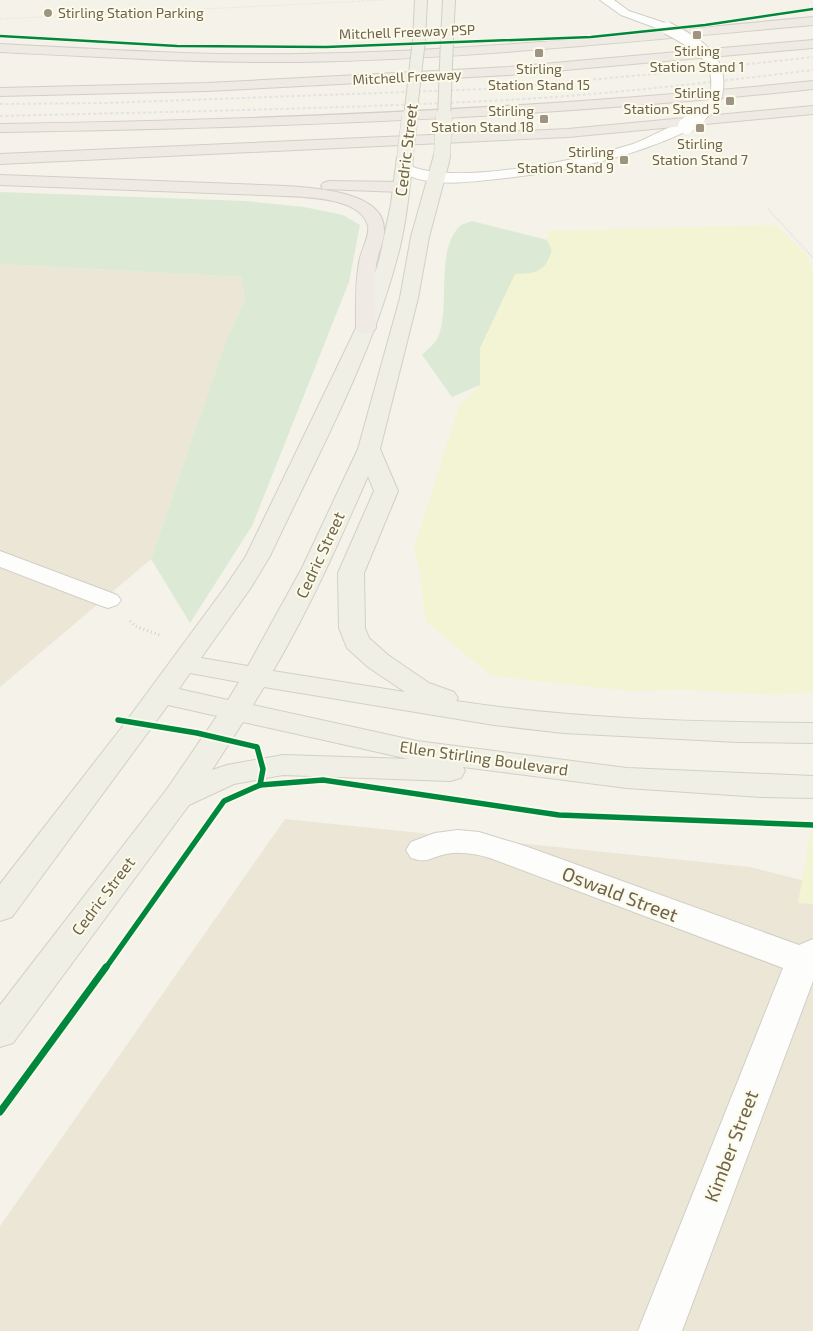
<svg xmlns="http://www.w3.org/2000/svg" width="813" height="1331" viewBox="0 0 813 1331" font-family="'Exo 2',sans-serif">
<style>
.residential{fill:#ebe6d6}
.green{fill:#dcead5}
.sand{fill:#f3f4d4}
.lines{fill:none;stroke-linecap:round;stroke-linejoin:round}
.minor-casing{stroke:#d2cec6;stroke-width:2}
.major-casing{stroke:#d3cfc6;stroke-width:2}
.highway-casing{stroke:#d3cfc6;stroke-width:2}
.path-far2{stroke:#d6d2ca;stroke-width:1;stroke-dasharray:0.5 2;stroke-linecap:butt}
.path-far1{stroke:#d6d2ca;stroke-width:2;stroke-dasharray:0.5 2;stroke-linecap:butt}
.path{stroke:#d6d2ca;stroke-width:3;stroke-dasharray:1 3;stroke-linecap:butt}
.minor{fill:#fdfdfc;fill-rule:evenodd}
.major{fill:#f0efe6;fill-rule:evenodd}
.highway{fill:#efeae4;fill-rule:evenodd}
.rail{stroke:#e5e2e3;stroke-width:2;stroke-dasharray:3 2.5;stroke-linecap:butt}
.minor-bridge-far1-casing{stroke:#d2cec6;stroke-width:14;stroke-linecap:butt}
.minor-bridge-casing{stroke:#d2cec6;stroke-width:17;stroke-linecap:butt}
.major-bridge-far1-casing{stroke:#d3cfc6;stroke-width:14;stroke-linecap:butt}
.major-bridge-casing{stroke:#d3cfc6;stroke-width:17;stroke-linecap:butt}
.minor-bridge-far1{stroke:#fdfdfc;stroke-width:12}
.minor-bridge{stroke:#fdfdfc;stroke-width:16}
.major-bridge-far1{stroke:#f0efe6;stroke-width:12}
.major-bridge{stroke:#f0efe6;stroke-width:16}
.cycleway-far2-casing{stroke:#fcfae9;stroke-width:4}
.cycleway-far1-casing{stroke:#fcfae9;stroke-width:9}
.cycleway-casing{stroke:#fcfae9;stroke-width:10}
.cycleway-far2{stroke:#00873e;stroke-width:2.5}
.cycleway-far1{stroke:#00873e;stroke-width:5.5}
.cycleway{stroke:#00873e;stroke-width:7}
.poi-dot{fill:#9d9484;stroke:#fcfae9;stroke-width:2}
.labels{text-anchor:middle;stroke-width:4;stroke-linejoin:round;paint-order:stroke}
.far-poi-label{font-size:14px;fill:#6e624d;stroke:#fcfae9}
.far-street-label{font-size:14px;fill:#6e624d;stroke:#fcfae9}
.street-label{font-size:16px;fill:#6e624d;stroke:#fcfae9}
.near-street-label{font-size:19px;fill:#6e624d;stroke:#fcfae9}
</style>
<rect width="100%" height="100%" fill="#f4f2e9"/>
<!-- residential -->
<g class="residential">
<polygon points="0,264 241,277 245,300 225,343 151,559 0,687"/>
<polygon points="285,819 750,867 813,883 813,1331 0,1331 0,1226"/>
</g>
<!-- green -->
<g class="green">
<polygon points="0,192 245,201 304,207 343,215 360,225 349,282 252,526 190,623 151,559 225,343 245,300 241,277 0,264"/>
<path d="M472 221 547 240 552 250 548 264 535 273 480 348V385L452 397 422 355C427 350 437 342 439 335 450 303 436 254 458 228 461 224 467 223 472 221Z"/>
</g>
<!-- sand -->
<g class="sand">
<path d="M776 225 807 255 813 271V692L776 695 688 690 631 691 492 676 426 622 419 568 414 548 459 406 480 385V348L515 274C537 273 545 273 552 250L547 240V231Z"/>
<polygon points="811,830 813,830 813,904 798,903"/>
</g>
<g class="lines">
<defs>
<g id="minor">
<polygon points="600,0 614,0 629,11 671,25 673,28 667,32 621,15"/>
<path d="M686 122 691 123 693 126 691 129C629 159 565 172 497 179 468 182 435 187 407 175 399 171 394 162 400 154H410L413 167C458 185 586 159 633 144 651 137 668 126 686 122Z"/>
<polygon points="0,551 117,595 121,600 117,605 108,608 99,605 0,567"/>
<path d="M458 830 479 832 525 846 799 945 813 939V981L682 1331H638L783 968 490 858C476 854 461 851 446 854 430 857 428 864 411 858L406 850 411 842 435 833Z"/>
</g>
<g id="major">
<polygon points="415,0 427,0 425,40 419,44 413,40"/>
<polygon points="443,0 455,0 453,39 447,43 441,39"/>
<path d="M442 150 447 152 450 155 449 162 429 237 418 298 380 449 398 491 364 573 365 628 369 638 388 655 429 683 454 692 458 698 456 701C574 719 694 722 813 723V743L738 742 563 733 494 725 264 687 253 705 417 741 627 768 813 776V798L761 797 627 788 463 767 465 771 461 778 450 781 283 775 234 784 189 805 13 1043 0 1047V1005L167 789 217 716 168 705 12 917 0 921V884L122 727 226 586 246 556 356 328 379 261 391 204 397 157 400 154H410L413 157C409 192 406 228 396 262 368 365 315 460 270 556L250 589 201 658 248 666 302 568 358 449 400 298 411 237 434 155 437 152ZM368 476 374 491 338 573 339 628 347 648 368 667 405 692 273 671C310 608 339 542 368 476ZM190 673 239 682 228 700 179 689ZM243 722 409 759 283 755 227 765 212 770Z"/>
</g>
<g id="highway">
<path d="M813 17V25C642 40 471 59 299 62 199 63 99 57 0 52V44C99 49 199 56 299 54 471 52 642 33 813 17Z"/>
<polygon points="813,40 813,48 509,75 207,91 0,96 0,88 207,83 509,67"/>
<path d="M813 81V89C543 118 272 128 0 132V124C272 120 543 109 813 81Z"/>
<polygon points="813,106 813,114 568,137 0,164 0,154 568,129"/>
<path d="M0 175 286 186C312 188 384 191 384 229 385 241 377 254 376 266 373 287 375 307 376 328L373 332 366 334 359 332 356 328C356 306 355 284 359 263 360 251 370 238 368 226 362 198 308 197 286 196L0 185Z"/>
<polygon points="329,181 401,182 407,184 409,187 407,190 401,192 323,189 321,186 323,183"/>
</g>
</defs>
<!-- minor casing -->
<use href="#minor" class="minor-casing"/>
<!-- major casing -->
<use href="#major" class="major-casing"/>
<!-- highway casing -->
<use href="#highway" class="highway-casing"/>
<!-- path-far2 -->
<polyline class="path-far2" points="0,19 385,0"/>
<!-- path-far1 -->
<polyline class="path-far1" points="768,209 813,258"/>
<!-- path -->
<polyline class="path" points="130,621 135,626 162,636"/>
<!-- minor -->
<use href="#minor" class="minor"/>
<!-- major -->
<use href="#major" class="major"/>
<!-- highway -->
<use href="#highway" class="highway"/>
<!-- rail -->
<g class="rail">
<polyline points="0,104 106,103 486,89 677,72 813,57"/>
<path d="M0 116C162 112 325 109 487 101 596 96 705 83 813 70"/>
</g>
<defs>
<g id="minor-bridge-far1">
<path d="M667 28C698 44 726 60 715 99"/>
<polyline points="697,118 705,111"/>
</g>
<polyline id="minor-bridge" points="686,126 698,116"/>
<g id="major-bridge-far1">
<polyline points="410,118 419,40"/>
<polyline points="444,118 447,39"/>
</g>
<g id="major-bridge">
<polyline points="442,155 444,116"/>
<polyline points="405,157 410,116"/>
</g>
</defs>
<!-- minor-bridge-far1 casing -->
<use href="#minor-bridge-far1" class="minor-bridge-far1-casing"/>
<!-- minor-bridge casing -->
<use href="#minor-bridge" class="minor-bridge-casing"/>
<!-- major-bridge-far1 casing -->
<use href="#major-bridge-far1" class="major-bridge-far1-casing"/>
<!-- major-bridge casing -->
<use href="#major-bridge" class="major-bridge-casing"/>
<!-- minor-bridge-far1 -->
<use href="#minor-bridge-far1" class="minor-bridge-far1"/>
<!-- minor-bridge -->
<use href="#minor-bridge" class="minor-bridge"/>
<!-- major-bridge-far1 -->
<use href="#major-bridge-far1" class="major-bridge-far1"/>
<!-- major-bridge -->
<use href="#major-bridge" class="major-bridge"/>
<defs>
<polyline id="cycleway-far2" points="0,36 177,46 326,47 591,37 705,25 813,9"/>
<g id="cycleway-far1">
<polyline points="118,720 197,733 257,747 263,769 260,785"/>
<polyline points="105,969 224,801 260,785 323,780 559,815 813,825"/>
</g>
<polyline id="cycleway" points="0,1112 106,967"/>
</defs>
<!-- cycleway-far2 casing -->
<use href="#cycleway-far2" class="cycleway-far2-casing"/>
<!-- cycleway-far1 casing -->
<use href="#cycleway-far1" class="cycleway-far1-casing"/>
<!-- cycleway casing -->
<use href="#cycleway" class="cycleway-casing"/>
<!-- cycleway-far2 -->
<use href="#cycleway-far2" class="cycleway-far2"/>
<!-- cycleway-far1 -->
<use href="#cycleway-far1" class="cycleway-far1"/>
<!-- cycleway -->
<use href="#cycleway" class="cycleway"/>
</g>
<!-- markers -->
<g class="poi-dot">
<circle cx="48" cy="13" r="5"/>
<rect x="692" y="30" width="10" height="10" rx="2.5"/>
<rect x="534" y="48" width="10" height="10" rx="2.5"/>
<rect x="725" y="96" width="10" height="10" rx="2.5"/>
<rect x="539" y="114" width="10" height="10" rx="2.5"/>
<rect x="695" y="123" width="10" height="10" rx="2.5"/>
<rect x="619" y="155" width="10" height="10" rx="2.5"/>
</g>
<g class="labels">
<!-- far-poi labels -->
<g class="far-poi-label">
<text x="58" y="18" text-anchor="start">Stirling Station Parking</text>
<text x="697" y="56">Stirling<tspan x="697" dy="16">Station Stand 1</tspan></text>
<text x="539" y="74">Stirling<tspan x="539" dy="16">Station Stand 15</tspan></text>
<text x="720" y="98" text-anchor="end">Stirling<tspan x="720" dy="16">Station Stand 5</tspan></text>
<text x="534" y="116" text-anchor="end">Stirling<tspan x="534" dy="16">Station Stand 18</tspan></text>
<text x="700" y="149">Stirling<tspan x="700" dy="16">Station Stand 7</tspan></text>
<text x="614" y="157" text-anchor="end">Stirling<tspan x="614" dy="16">Station Stand 9</tspan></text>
</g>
<!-- far-street labels -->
<g class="far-street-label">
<text transform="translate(407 32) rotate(-2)" y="5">Mitchell Freeway PSP</text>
<text transform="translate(407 77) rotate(-3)" y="5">Mitchell Freeway</text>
</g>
<!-- street labels -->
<g class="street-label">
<text transform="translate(406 150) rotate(-83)" y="6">Cedric Street</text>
<text transform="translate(320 555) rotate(-65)" y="6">Cedric Street</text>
<text transform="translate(484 758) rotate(8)" y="6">Ellen Stirling Boulevard</text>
<text transform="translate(103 896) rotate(-53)" y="6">Cedric Street</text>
</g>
<!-- near-street labels -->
<g class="near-street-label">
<text transform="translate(620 894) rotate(21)" y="7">Oswald Street</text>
<text transform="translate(731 1146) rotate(-69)" y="7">Kimber Street</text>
</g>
</g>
</svg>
